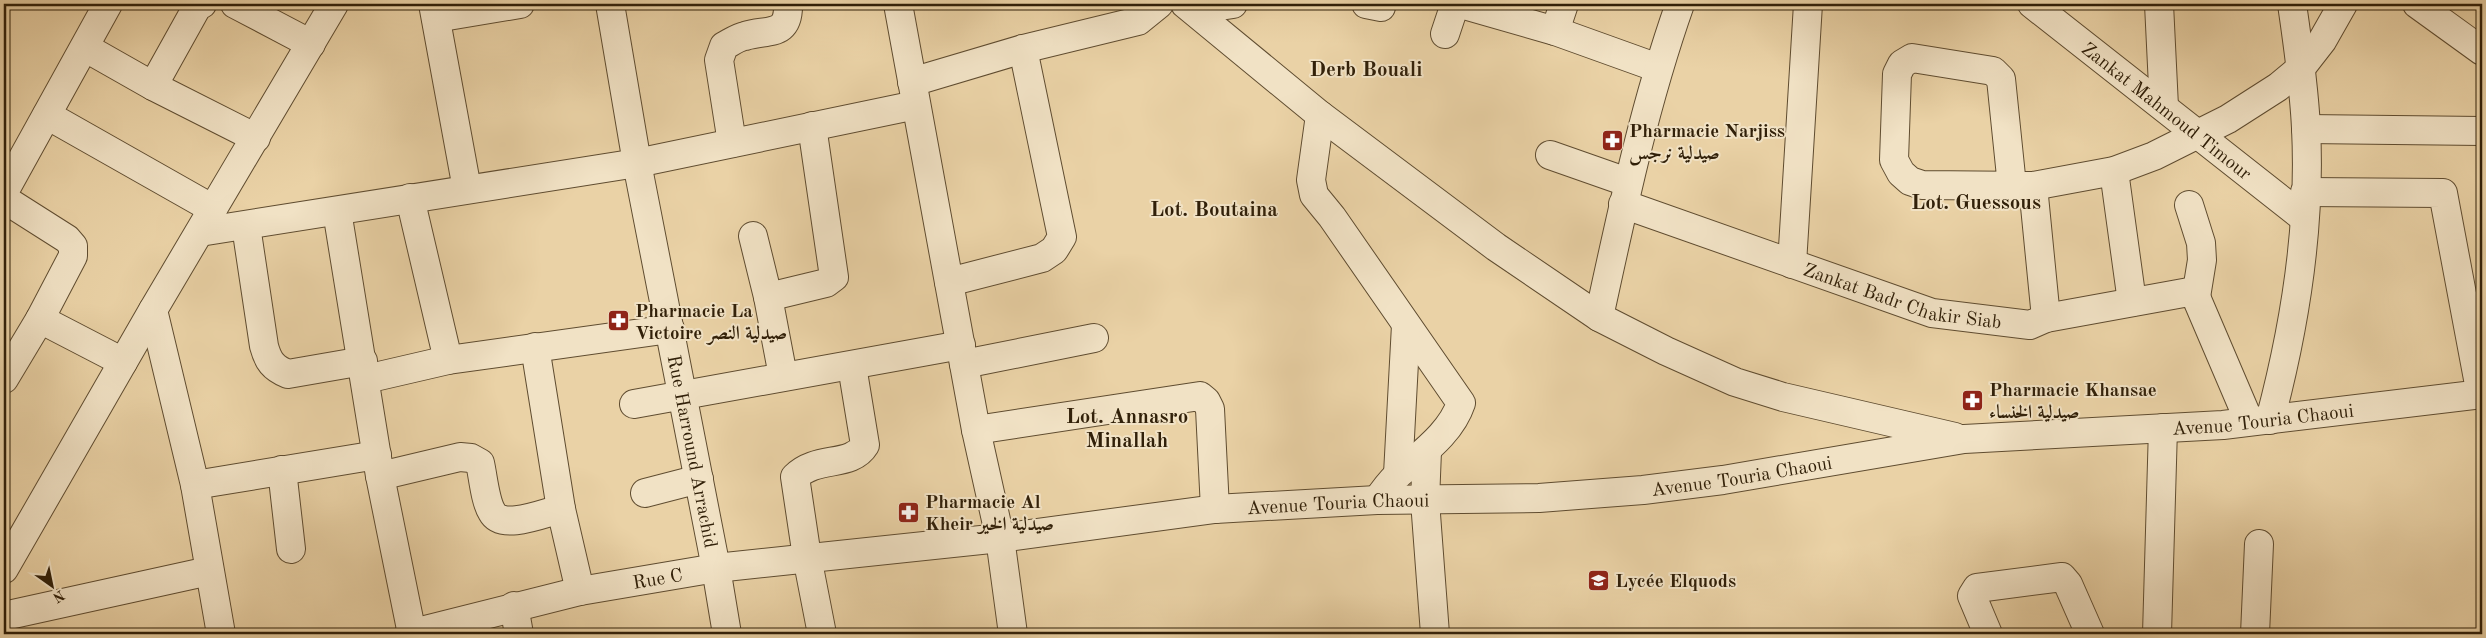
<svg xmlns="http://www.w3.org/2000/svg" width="2486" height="638" viewBox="0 0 2486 638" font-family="'Old Standard TT',Amiri,serif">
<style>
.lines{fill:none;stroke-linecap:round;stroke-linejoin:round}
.minor-casing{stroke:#5f4c30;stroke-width:30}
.minor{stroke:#f1e2c5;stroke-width:28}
.labels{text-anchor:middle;stroke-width:4;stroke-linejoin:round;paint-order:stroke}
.street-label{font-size:19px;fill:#312009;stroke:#f1e2c5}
.poi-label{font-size:19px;font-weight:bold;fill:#312009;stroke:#f1e2c5;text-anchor:start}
.quarter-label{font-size:21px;font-weight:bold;fill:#312009;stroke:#f1e2c5}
</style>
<rect width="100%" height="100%" fill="#ead2a6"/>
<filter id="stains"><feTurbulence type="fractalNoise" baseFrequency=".004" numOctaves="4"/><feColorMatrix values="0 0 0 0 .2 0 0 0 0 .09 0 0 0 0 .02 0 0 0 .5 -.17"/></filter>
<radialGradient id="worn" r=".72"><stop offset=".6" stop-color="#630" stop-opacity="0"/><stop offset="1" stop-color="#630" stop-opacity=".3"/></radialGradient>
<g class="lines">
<defs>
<g id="minor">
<polyline points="235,4 311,44"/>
<polyline points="433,4 467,189"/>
<path id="s1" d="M610 4 637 163 716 568 727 634"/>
<polyline points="898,4 976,430 1000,538 1013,634"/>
<polyline points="1185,4 1320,115 1496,247 1599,317 1666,351 1735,382 1783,397 1955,437"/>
<polyline points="1366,4 1381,7"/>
<polyline points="1461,4 1555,31 1658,68"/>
<path id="s2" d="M2032 4 2304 218"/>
<polyline points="2159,4 2164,107"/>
<polyline points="2417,4 2482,51"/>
<polyline points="1194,10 1233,4"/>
<polyline points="436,18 520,4"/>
<polyline points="1555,31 1564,4"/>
<polyline points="1445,34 1455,4"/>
<polyline points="86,48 153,86 256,138"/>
<polyline points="912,82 1023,49 1138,21 1159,4"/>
<polyline points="153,86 197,7 202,4"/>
<polyline points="47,115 213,209"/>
<path d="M1320 115 1311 180 1314 195 1332 217 1461 403C1451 433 1422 453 1400 473 1391 480 1384 491 1377 500"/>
<polyline points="2306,129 2482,131"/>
<path d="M732 143 719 60 724 46C730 43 738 37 745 36 769 29 789 37 788 4"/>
<polyline points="1550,155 1627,182"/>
<polyline points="2114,171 2132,302"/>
<polyline points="2012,186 2001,79 1993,71 1912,58 1902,64 1897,74 1894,160 1901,173 1910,181 1922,185 2033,186 2114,171 2154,156 2228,119 2278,87 2301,68 2322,41 2343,4"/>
<polyline points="2033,186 2046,318"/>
<polyline points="4,192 108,4"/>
<polyline points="2305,192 2443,193 2481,395"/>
<polyline points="410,198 448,360"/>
<polyline points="4,199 67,239 73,246 73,256 40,319 4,379"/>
<path id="s3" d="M1623 204 1932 313 2030 325 2046 318 2189 292 2196 297 2249 421"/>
<polyline points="2189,205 2201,243 2202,260 2196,297"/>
<polyline points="337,211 380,476 412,634"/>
<path d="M246 226 264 346C268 361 273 368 288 374L363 361"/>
<polyline points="200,232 637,163 916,105"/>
<polyline points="753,236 768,297 783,376"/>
<polyline points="1792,264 1808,4"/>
<polyline points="949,282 1042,258 1054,250 1062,237 1023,49"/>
<polyline points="768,297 826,283 834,277 812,126"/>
<polyline points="153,310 195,485 221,634"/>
<path d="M1599 317C1622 211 1644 106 1680 4"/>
<polyline points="40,319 123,362"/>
<polyline points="535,347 561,509 580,591"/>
<polyline points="964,364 1094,338"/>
<polyline points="366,379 448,360 670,329"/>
<polyline points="634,404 961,345"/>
<path d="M2270 420C2295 326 2311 226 2306 128 2304 86 2298 45 2292 4"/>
<polyline points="976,430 1200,396 1206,401 1210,409 1215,509"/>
<polyline points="1427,451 1425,501 1435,634"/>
<polyline points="282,470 291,549"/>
<polyline points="1398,474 1406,325"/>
<path d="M380 476 460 457 471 458 480 463C483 476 485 501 492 512 502 531 544 513 561 509"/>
<polyline points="195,485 377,455"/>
<polyline points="645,493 699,479"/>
<polyline points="4,569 153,310 334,4"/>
<polyline points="514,606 519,634"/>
<polyline points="4,616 209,571"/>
<path id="s4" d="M409 634 580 591 716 568 1000 538 1215 509 1377 500 1539 498 1643 490 1723 480 1964 439 2223 425 2482 394"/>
<path d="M822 634 807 557 795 477C817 455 851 468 865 445L852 366"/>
<polyline points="1988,634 1972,596 1977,588 2062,577 2068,584 2090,634"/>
<polyline points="2157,634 2163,428"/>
<polyline points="2255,634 2259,544"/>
</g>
</defs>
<!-- minor casing -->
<use href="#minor" class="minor-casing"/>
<!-- minor -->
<use href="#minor" class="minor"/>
</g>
<!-- icons -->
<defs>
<symbol id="pharmacy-square" viewBox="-11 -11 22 22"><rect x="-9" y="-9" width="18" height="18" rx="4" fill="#8f2418" stroke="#f1e2c5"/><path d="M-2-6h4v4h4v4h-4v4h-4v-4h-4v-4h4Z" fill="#fff"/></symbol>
<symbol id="school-square" viewBox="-11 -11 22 22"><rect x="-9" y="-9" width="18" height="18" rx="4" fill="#8f2418" stroke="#f1e2c5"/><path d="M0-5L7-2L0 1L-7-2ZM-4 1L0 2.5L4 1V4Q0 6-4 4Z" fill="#fff"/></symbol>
</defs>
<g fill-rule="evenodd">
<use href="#pharmacy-square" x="1600" y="128" width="25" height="25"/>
<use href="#pharmacy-square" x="606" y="308" width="25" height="25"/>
<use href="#pharmacy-square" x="1960" y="388" width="25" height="25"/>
<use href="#pharmacy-square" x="896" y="500" width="25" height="25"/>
<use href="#school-square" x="1586" y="568" width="25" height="25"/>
</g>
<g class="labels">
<!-- street labels -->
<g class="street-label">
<text dy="7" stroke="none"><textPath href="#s2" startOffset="172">Zankat Mahmoud Timour</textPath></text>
<text dy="7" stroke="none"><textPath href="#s3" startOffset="295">Zankat Badr Chakir Siab</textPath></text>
<text dy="7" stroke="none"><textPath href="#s4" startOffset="1870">Avenue Touria Chaoui</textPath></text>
<text dy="7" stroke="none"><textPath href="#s1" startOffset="455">Rue Harround Arrachid</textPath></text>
<text dy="7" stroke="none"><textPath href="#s4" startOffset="1345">Avenue Touria Chaoui</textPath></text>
<text dy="7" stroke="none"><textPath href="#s4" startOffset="940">Avenue Touria Chaoui</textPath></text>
<text dy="7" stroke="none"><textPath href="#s4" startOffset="255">Rue C</textPath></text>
</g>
<!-- poi labels -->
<g class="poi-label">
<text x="1629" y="137">Pharmacie Narjiss<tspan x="1629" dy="22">صيدلية نرجس</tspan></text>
<text x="635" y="317">Pharmacie La<tspan x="635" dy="22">Victoire صيدلية النصر</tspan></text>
<text x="1989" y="396">Pharmacie Khansae<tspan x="1989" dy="22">صيدلية الخنساء</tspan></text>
<text x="925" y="508">Pharmacie Al<tspan x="925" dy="22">Kheir صيدلية الخير</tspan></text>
<text x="1615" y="587">Lycée Elquods</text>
</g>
<!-- quarter labels -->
<g class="quarter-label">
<text x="1366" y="76">Derb Bouali</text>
<text x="1976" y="209">Lot. Guessous</text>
<text x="1214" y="216">Lot. Boutaina</text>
<text x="1127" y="423">Lot. Annasro<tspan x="1127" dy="24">Minallah</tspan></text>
</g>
</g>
<!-- margin -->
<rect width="2486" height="638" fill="none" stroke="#ead2a6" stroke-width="20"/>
<rect x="5" y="5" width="2476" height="628" fill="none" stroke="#312009" stroke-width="2.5"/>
<rect x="10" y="10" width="2466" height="618" fill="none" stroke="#312009"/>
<!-- north arrow -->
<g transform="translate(52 586) rotate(147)" stroke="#f1e2c5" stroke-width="4" paint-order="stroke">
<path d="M0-4L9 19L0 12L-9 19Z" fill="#312009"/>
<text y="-8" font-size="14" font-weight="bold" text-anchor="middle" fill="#312009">N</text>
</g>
<rect width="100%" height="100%" filter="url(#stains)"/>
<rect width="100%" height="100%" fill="url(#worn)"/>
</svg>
